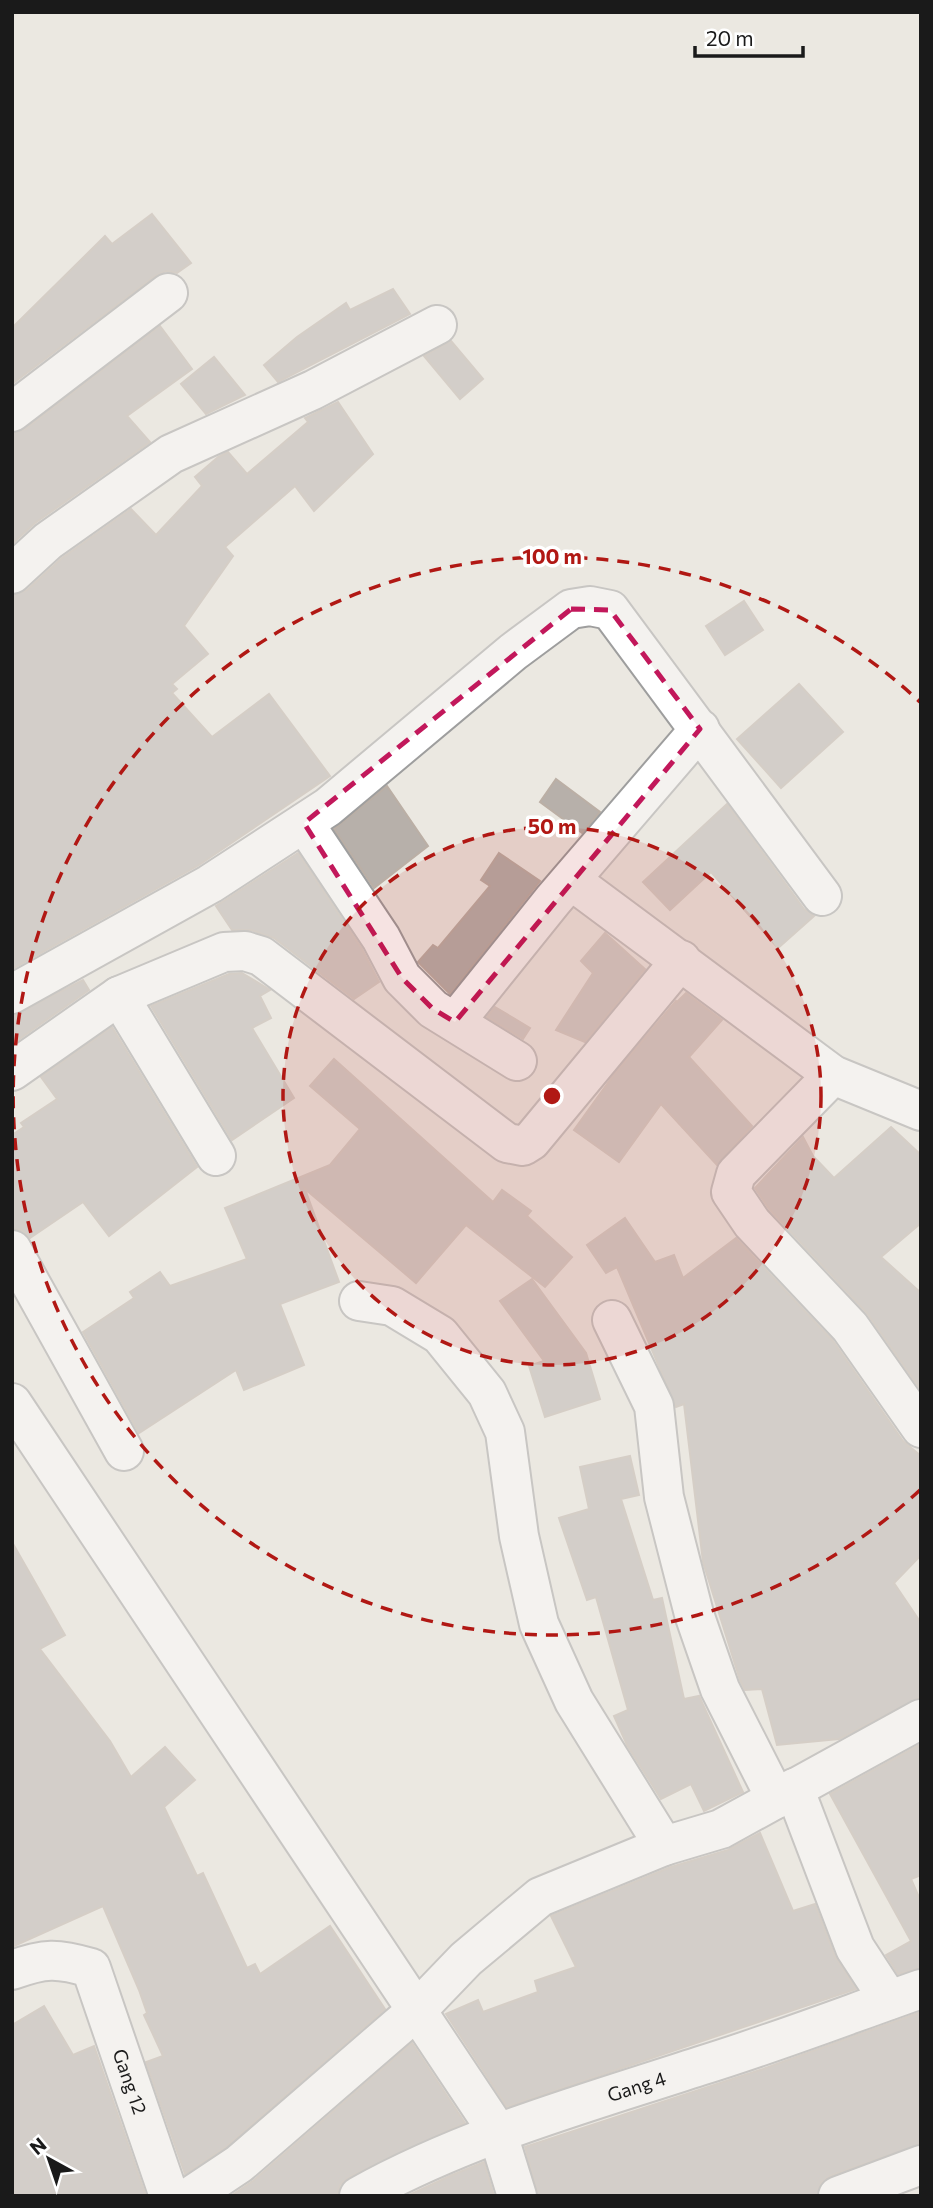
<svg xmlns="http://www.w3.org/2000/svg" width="933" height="2208" viewBox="0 0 933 2208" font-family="Commissioner,sans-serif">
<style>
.building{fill:#b7b0aa;stroke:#bbafa5;stroke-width:2}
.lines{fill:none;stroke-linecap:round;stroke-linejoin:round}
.street-casing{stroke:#9e9e9e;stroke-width:42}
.street{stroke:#fff;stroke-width:38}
.marked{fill:none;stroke:#c2185b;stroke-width:5;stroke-dasharray:14 9;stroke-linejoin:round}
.ring{fill:none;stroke:#b11814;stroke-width:3.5;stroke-dasharray:12 9}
.labels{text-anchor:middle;stroke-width:7;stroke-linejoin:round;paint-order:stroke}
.street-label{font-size:19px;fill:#1a1a1a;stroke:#fff}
.centre{fill:#b11814;stroke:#fff;stroke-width:3.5}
.ring-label{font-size:21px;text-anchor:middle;font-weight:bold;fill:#b11814;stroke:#fff;stroke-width:7;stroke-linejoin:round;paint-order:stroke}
</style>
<rect width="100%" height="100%" fill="#ebe8e1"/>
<!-- building -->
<g class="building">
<polygon points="152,214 191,263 177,273 166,271 155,276 12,384 12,328 105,236 112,244"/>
<polygon points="393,289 410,314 278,382 264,365 297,337 346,303 350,310"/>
<polygon points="160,326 192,369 127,416 150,442 35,523 12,544 12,433 25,429"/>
<polygon points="451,341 483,379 460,399 424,356"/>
<polygon points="214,357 245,395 206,414 181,384"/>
<polygon points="338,402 373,454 314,511 295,486 225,547 233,556 184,626 208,654 172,684 177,689 172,693 212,737 269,694 330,776 199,865 12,969 12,595 27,590 62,558 131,509 156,535 202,486 195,477 218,457 228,452 247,474 308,422 305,418"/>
<polygon points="744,601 763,630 725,655 706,626"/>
<polygon points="799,684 843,732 781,788 737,739"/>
<polygon points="556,779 600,812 582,833 540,802"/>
<polygon points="387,786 428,846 374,888 334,829"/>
<polygon points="727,804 804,909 814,916 778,948 711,872 670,910 643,882"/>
<polygon points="298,853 362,949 379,982 354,999 274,938 251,930 232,930 216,906"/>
<polygon points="499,853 540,881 450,994 418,962 433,945 438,948 490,886 481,880"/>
<polygon points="605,933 645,969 585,1042 556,1030 593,973 581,961"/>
<polygon points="242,973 270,990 260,996 271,1018 252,1028 294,1098 232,1140 151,1006 229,974"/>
<polygon points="83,980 89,990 15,1042 12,1038 12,1016"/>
<polygon points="686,993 722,1020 689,1057 752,1126 717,1165 661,1104 619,1162 574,1130 615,1073 676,1001 677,1002"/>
<polygon points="495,1007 530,1028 523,1039 487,1017"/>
<polygon points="112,1027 197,1167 109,1236 83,1202 30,1238 23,1231 12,1228 12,1135 24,1127 21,1123 57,1099 41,1077"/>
<polygon points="334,1059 493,1202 502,1190 531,1211 527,1216 572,1257 545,1287 466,1225 416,1283 305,1189 339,1282 280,1304 304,1365 244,1390 236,1370 139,1433 83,1332 134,1298 130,1292 160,1272 170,1286 247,1259 225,1208 330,1165 360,1129 310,1086"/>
<polygon points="891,1127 921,1155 921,1223 881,1257 921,1293 921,1390 866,1312 769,1209 755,1188 803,1137 813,1156 834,1178"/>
<polygon points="625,1218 655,1262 674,1255 683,1278 736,1238 833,1341 903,1441 921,1456 921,1555 894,1583 921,1623 921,1697 839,1739 777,1745 762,1689 745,1690 740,1680 703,1562 684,1404 676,1407 617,1267 606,1273 587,1245"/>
<polygon points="532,1279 586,1353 600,1399 545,1417 529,1366 544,1361 500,1301"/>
<polygon points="630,1456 639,1495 621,1499 653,1600 662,1598 684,1699 699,1696 743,1792 704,1811 691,1784 661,1799 627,1745 614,1716 628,1710 596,1597 587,1600 559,1518 589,1509 580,1467"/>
<polygon points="12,1542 65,1635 40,1649 110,1741 131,1777 165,1747 195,1780 164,1807 197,1876 203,1873 247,1968 255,1964 260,1974 330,1926 385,2009 226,2147 185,2174 146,2062 163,2056 144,2015 147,2013 139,1990 103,1906 12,1947"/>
<polygon points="921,1744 921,1875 911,1879 921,1902 921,1968 898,1974 886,1955 911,1941 830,1794"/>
<polygon points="760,1833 793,1911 815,1904 835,1956 856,1989 507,2107 446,2014 478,2000 483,2012 538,1992 535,1981 576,1967 551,1916 671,1867 728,1850"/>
<polygon points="44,2006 73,2055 94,2046 146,2196 12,2196 12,2025"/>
<polygon points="921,2012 921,2144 830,2176 821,2183 817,2196 538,2196 525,2147 763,2069"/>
<polygon points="412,2043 465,2123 349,2177 340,2185 337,2196 231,2196 253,2181"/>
<polygon points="484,2162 494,2196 407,2196 450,2176"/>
</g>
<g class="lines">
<defs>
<g id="street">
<polyline points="12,412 168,293"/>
<polyline points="12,574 48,541 171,454 313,390 437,325"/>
<polyline points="304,823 381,938 402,978 433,1009 517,1061"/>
<polyline points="572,881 833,1075 921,1111"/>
<polyline points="12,994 210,884 328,807 513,652 571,609 590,606 610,610 822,896"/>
<polyline points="119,996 216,1156"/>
<polyline points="455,1022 553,900 700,729"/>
<polyline points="12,1071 119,996 224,952 245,951 261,956 507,1143 523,1146 531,1141 681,960"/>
<polyline points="833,1075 736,1174 731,1192 752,1223 850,1327 921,1428"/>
<polyline points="12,1250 124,1451"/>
<polyline points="612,1320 654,1406 664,1497 694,1614 720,1689 776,1799"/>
<polyline points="12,1403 497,2131 517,2196"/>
<polyline points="794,1788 855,1948 889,2000"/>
<polyline points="664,1846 721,1829 921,1719"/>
<path id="s1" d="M12 1970C45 1958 57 1958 91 1968L169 2196"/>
<polyline points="191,2196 239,2164 416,2011 466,1959 540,1897 664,1846 574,1701 539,1624 519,1536 505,1432 487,1393 440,1335 392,1306 359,1301"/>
<path id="s2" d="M359 2196C467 2136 584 2104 700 2066 775 2043 847 2015 921 1989"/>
<polyline points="838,2196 921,2165"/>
</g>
</defs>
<!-- street casing -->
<use href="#street" class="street-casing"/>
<!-- street -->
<use href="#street" class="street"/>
</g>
<!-- marked area -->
<path d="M0 0H933V2208H0ZM571 609 610 610 700 729 455 1022 433 1009 402 978 304 823Z" fill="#ebe8e1" fill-opacity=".55" fill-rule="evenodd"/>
<path class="marked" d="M571 609 610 610 700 729 455 1022 433 1009 402 978 304 823Z"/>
<!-- distance rings -->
<circle cx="552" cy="1096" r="269" fill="#b11814" fill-opacity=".12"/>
<g class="ring">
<circle cx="552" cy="1096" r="269"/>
<path d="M920 1490A539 539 0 1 1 920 702"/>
</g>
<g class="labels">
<!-- street labels -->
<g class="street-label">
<text dy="7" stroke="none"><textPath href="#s1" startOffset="201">Gang 12</textPath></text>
<text dy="7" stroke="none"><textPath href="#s2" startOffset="299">Gang 4</textPath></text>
</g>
</g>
<circle cx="552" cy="1096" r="10" class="centre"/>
<g class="ring-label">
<text x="552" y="564">100 m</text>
<text x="552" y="834">50 m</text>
</g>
<!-- border -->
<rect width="933" height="2208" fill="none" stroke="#1a1a1a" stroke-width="28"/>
<!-- north arrow -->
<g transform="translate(49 2159) rotate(320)" stroke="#ffffff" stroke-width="5" paint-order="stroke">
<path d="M0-5L12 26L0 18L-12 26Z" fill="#1a1a1a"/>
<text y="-10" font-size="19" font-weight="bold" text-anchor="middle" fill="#1a1a1a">N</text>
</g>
<!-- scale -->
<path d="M695 46v10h108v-10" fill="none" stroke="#1a1a1a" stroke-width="3.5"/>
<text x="706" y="46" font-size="21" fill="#1a1a1a" stroke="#ffffff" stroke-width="5" paint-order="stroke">20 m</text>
</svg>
